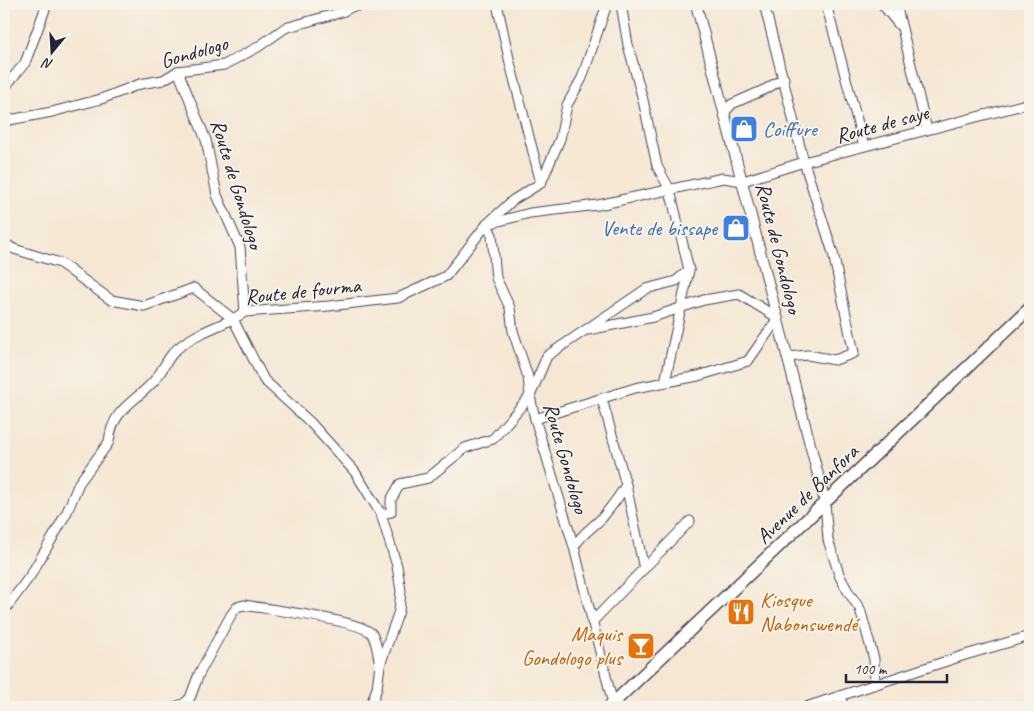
<svg xmlns="http://www.w3.org/2000/svg" width="1034" height="711" viewBox="0 0 1034 711" font-family="Caveat,sans-serif">
<style>
.lines{fill:none;stroke-linecap:round;stroke-linejoin:round}
.minor-casing{stroke:#424052;stroke-width:11}
.tertiary-casing{stroke:#424052;stroke-width:12}
.secondary-casing{stroke:#424052;stroke-width:14}
.minor{stroke:#fff;stroke-width:9}
.tertiary{stroke:#fff;stroke-width:10}
.secondary{stroke:#fff;stroke-width:11}
.labels{text-anchor:middle;stroke-width:4;stroke-linejoin:round;paint-order:stroke}
.street-label{font-size:21px;fill:#22223b;stroke:#f7f3e8}
.shop-label{font-size:21px;fill:#366cbe;stroke:#f7f3e8;text-anchor:start}
.food-label{font-size:21px;fill:#c56008;stroke:#f7f3e8;text-anchor:start}
</style>
<rect width="100%" height="100%" fill="#f7f3e8"/>
<filter id="ink" filterUnits="userSpaceOnUse"><feTurbulence type="fractalNoise" baseFrequency=".02" numOctaves="2"/><feDisplacementMap in="SourceGraphic" scale="10" xChannelSelector="R" yChannelSelector="G"/><feConvolveMatrix kernelMatrix="1 2 1 2 8 2 1 2 1" color-interpolation-filters="sRGB"/></filter>
<filter id="wash" filterUnits="userSpaceOnUse"><feTurbulence type="fractalNoise" baseFrequency=".0096" numOctaves="4" result="noise"/><feDisplacementMap in="SourceGraphic" scale="20" xChannelSelector="R" yChannelSelector="G"/><feGaussianBlur stdDeviation="1.12" result="paint"/><feColorMatrix in="noise" values="0 0 0 0 0 0 0 0 0 0 0 0 0 0 0 0 0 1.4 0 .05"/><feComposite in="paint" operator="in"/></filter>
<g filter="url(#wash)">
<rect width="100%" height="100%" fill="#f6e7d4"/>
</g>
<g filter="url(#ink)">
<g class="lines">
<defs>
<g id="minor">
<polyline points="764,4 804,162 833,253 854,353 835,360 808,355 788,357"/>
<polyline points="826,4 864,146"/>
<polyline points="882,4 899,25"/>
<polyline points="896,4 927,130"/>
<polyline points="178,71 206,140 217,195 240,247 245,312"/>
<polyline points="4,88 25,63 47,4"/>
<polyline points="724,113 732,104 766,89 784,78"/>
<polyline points="4,121 52,112 101,99 140,84 163,80 178,71 224,65 258,47 285,28 342,12 351,7 367,4 387,4"/>
<polyline points="541,183 560,139 567,105 582,78 607,4"/>
<polyline points="487,224 492,235 496,278 510,308 513,331 528,377 530,396 535,419 574,547 613,704"/>
<polyline points="488,224 530,213 598,205 723,178 743,181 804,162 1030,103"/>
<polyline points="4,243 14,249 60,263 111,300 144,306 194,288 233,319 245,312 329,306 398,298 446,276 487,224 513,200 541,183 510,63 497,4"/>
<polyline points="665,382 689,270"/>
<polyline points="535,419 635,388 698,376 748,361 778,318 739,294 704,300 653,317 588,330"/>
<polyline points="626,485 644,569"/>
<polyline points="825,502 828,540 840,577 849,593 860,609 874,659 875,684"/>
<polyline points="381,514 391,512 391,500 400,484 428,478 465,448 493,439 530,396 547,356 646,289 676,281 689,270 670,190 657,166 643,100 628,45 621,4"/>
<path d="M574 547C582 533 591 529 602 518 611 507 619 497 626 485L602 399"/>
<path d="M4 611 30 576 52 539 67 512 79 483 109 442C112 409 134 403 153 382 161 374 165 362 173 353 187 337 214 328 233 319L264 380 310 422 355 472 381 514 397 566 401 591 399 611 380 665 377 688 370 707"/>
<polyline points="592,622 690,521"/>
<polyline points="840,696 844,707"/>
<path d="M175 707 185 703 190 698 199 674 231 615 237 607 244 605C265 609 362 620 372 634 377 642 378 656 380 665"/>
<polyline points="806,707 962,656 1030,636"/>
</g>
<polyline id="tertiary" points="696,4 825,502"/>
<polyline id="secondary" points="609,707 1030,308"/>
</defs>
<!-- minor casing -->
<use href="#minor" class="minor-casing"/>
<!-- tertiary casing -->
<use href="#tertiary" class="tertiary-casing"/>
<!-- secondary casing -->
<use href="#secondary" class="secondary-casing"/>
<!-- minor -->
<use href="#minor" class="minor"/>
<!-- tertiary -->
<use href="#tertiary" class="tertiary"/>
<!-- secondary -->
<use href="#secondary" class="secondary"/>
</g>
</g>
<!-- icons -->
<defs>
<symbol id="shop-square" viewBox="-11 -11 22 22"><rect x="-9" y="-9" width="18" height="18" rx="4" fill="#3f7fe0" stroke="#f7f3e8"/><path d="M-5-2.5h2.3a2.7 3.5 0 0 1 5.4 0H5L5.5 6h-11ZM-1.5-2.5h3a1.5 2.3 0 0 0-3 0Z" fill="#fff"/></symbol>
<symbol id="restaurant-square" viewBox="-11 -11 22 22"><rect x="-9" y="-9" width="18" height="18" rx="4" fill="#e8710a" stroke="#f7f3e8"/><path d="M-5-6h1v4h1v-4h1v4h1v-4h1v5L-1.5 .5V6h-2V.5L-5-1ZM5-6V6H3V1.5H1.5Q1.5-4 5-6Z" fill="#fff"/></symbol>
<symbol id="bar-square" viewBox="-11 -11 22 22"><rect x="-9" y="-9" width="18" height="18" rx="4" fill="#e8710a" stroke="#f7f3e8"/><path d="M-6-5H6L.8 .8V4.5H3.5V6h-7V4.5H-.8V.8Z" fill="#fff"/></symbol>
</defs>
<g fill-rule="evenodd">
<use href="#shop-square" x="728" y="113" width="32" height="32"/>
<use href="#shop-square" x="720" y="212" width="32" height="32"/>
<use href="#restaurant-square" x="725" y="596" width="32" height="32"/>
<use href="#bar-square" x="625" y="630" width="32" height="32"/>
</g>
<g class="labels">
<!-- street labels -->
<g class="street-label">
<text transform="translate(194 52) rotate(-16)" y="7">Gondologo</text>
<text transform="translate(882 124) rotate(-15)" y="7">Route de saye</text>
<text transform="translate(237 184) rotate(73)" y="7">Route de Gondologo</text>
<text transform="translate(779 248) rotate(76)" y="7">Route de Gondologo</text>
<text transform="translate(303 291) rotate(-6)" y="7">Route de fourma</text>
<text transform="translate(566 458) rotate(74)" y="7">Route Gondologo</text>
<text transform="translate(807 494) rotate(-44)" y="7">Avenue de Banfora</text>
</g>
<!-- shop labels -->
<g class="shop-label">
<text x="763" y="136">Coiffure</text>
<text x="717" y="235" text-anchor="end">Vente de bissape</text>
</g>
<!-- food labels -->
<g class="food-label">
<text x="760" y="607">Kiosque<tspan x="760" dy="24">Nabonswendé</tspan></text>
<text x="622" y="641" text-anchor="end">Maquis<tspan x="622" dy="24">Gondologo plus</tspan></text>
</g>
</g>
<!-- margin -->
<rect width="1034" height="711" fill="none" stroke="#f7f3e8" stroke-width="20"/>
<!-- north arrow -->
<g transform="translate(52 52) rotate(198)" stroke="#f7f3e8" stroke-width="4" paint-order="stroke">
<path d="M0-4L9 19L0 12L-9 19Z" fill="#22223b"/>
<text y="-8" font-size="14" font-weight="bold" text-anchor="middle" fill="#22223b">N</text>
</g>
<!-- scale -->
<path d="M846 674v8h101v-8" fill="none" stroke="#22223b" stroke-width="2.5"/>
<text x="854" y="674" font-size="15" fill="#22223b" stroke="#f7f3e8" stroke-width="4" paint-order="stroke">100 m</text>
</svg>
